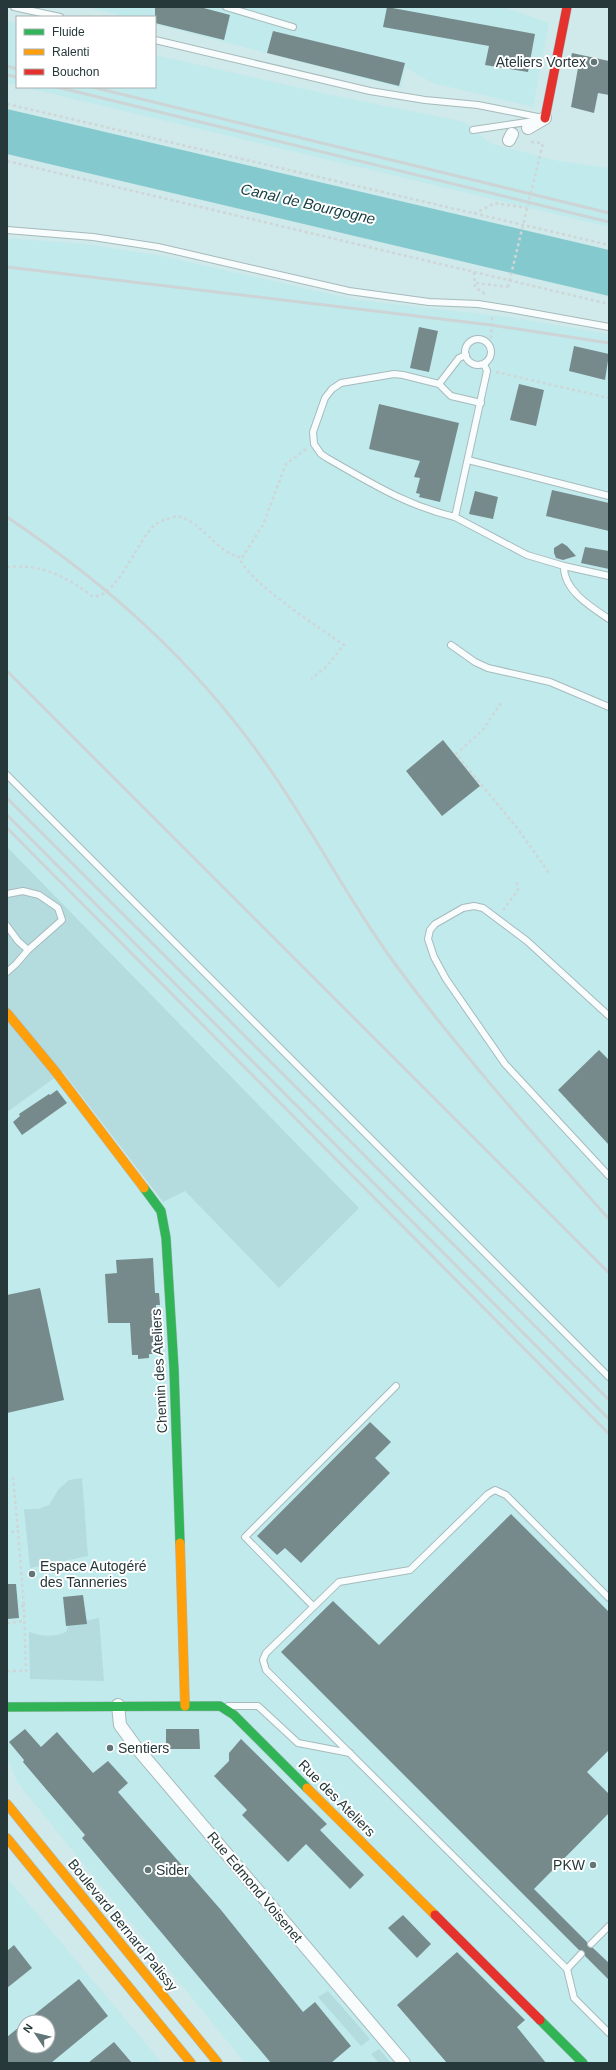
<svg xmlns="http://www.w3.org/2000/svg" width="616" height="2070" viewBox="0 0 616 2070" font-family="Helvetica,sans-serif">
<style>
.built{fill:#c1eaed;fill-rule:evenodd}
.green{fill:#b4dbde}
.water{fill:#84c9ce}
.building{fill:#768a8b}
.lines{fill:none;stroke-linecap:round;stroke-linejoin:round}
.lane-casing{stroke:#a7babb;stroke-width:8}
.street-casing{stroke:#a7babb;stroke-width:14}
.fast-casing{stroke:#a7babb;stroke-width:10}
.slow-casing{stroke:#a7babb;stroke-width:10}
.jam-casing{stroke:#a7babb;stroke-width:10}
.path{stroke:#cfd6d7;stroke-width:2.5;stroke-dasharray:3 3;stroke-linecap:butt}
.lane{stroke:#f8fcfc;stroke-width:6}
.street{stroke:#f8fcfc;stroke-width:12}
.fast{stroke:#30b455;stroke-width:9}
.slow{stroke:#ff9f0a;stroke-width:9}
.jam{stroke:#e5322d;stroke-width:9}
.rail{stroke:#cdd4d5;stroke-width:3}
.path-bridge{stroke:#cfd6d7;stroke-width:2.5;stroke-dasharray:3 3;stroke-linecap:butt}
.poi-dot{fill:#627677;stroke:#fff;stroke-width:1.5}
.labels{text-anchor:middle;stroke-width:4;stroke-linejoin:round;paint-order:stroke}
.poi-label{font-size:14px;fill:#263839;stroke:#fff;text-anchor:start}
.street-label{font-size:14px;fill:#263839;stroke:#fff}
.water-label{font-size:15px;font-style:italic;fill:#143e41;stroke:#fff}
</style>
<rect width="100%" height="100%" fill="#d0e9ea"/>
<!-- built -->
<g class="built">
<polygon points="87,7 504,7 549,23 533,107 433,83 406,68 401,88 155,24 155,17 126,17"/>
<polygon points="7,21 17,23 17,85 7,83"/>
<polygon points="155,55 327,94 465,122 491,144 558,161 609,168 609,227 24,87 155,87"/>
<polygon points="7,238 85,244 162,256 357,300 508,317 609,334 609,2063 245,2063 17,1782 7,1756 7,1112 55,1078 163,1202 185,1190 279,1288 27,869 7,847"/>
<path d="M7 1878 162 2063H7ZM24 2022H48V2046H24Z"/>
</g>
<!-- green -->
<g class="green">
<polygon points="7,847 359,1208 279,1288 185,1191 163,1202 63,1072 7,1112"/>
<polygon points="82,1478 88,1556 30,1568 24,1509 38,1509 49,1505 58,1490 69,1480"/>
<path d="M99 1618 104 1681 30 1679 29 1632C42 1636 53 1638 66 1632L69 1624Z"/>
<polygon points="328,1991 370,2039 361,2046 318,1997"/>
<polygon points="379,2049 391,2063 379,2063 371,2054"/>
</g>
<!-- water -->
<polygon class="water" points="7,109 609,250 609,296 7,154"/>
<!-- building -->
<g class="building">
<polygon points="155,7 200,7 230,15 224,40 155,23"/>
<polygon points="387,7 535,34 528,72 485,65 489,46 383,27"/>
<polygon points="273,31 405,63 399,86 267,53"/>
<polygon points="572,53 609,61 609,95 598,93 594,113 571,107 578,68 569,66"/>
<polygon points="419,327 438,331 429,372 410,368"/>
<polygon points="574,346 609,354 605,380 569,371"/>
<polygon points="519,384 544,390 536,426 510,420"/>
<polygon points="379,404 459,423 440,502 419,497 420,494 416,493 420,478 414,477 420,461 369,449"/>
<polygon points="552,490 609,503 609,531 546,516"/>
<polygon points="475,491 498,497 493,519 469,514"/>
<polygon points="562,543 567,546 576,556 563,560 556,558 554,553 554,548"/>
<polygon points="585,547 609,551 609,569 581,563"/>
<polygon points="443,740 480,786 442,816 406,771"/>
<polygon points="599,1050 609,1060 609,1145 558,1090"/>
<polygon points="57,1090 67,1103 22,1135 13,1122 20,1116 19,1114 49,1094 50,1095"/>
<polygon points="153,1258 155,1293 159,1293 160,1305 156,1305 156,1312 152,1313 154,1354 149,1354 149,1358 138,1359 138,1355 132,1355 130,1323 108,1323 105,1274 117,1273 116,1260"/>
<polygon points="40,1288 64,1400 7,1413 7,1295"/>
<polygon points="370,1422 391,1442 375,1458 390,1473 301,1563 285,1548 277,1555 257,1536"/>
<polygon points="511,1514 609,1612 609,1750 587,1772 609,1794 609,1813 534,1889 587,1942 588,1947 593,1948 609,1963 609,1980 585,1956 584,1951 579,1950 281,1652 333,1601 379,1645"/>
<polygon points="7,1584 16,1584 19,1618 7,1619"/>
<polygon points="83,1595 87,1624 66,1626 63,1597"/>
<polygon points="25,1729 41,1747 57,1732 93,1773 108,1761 128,1783 118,1792 221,1910 303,2012 315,2002 351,2046 331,2063 271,2063 82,1838 85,1835 23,1762 24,1760 9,1742"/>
<polygon points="166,1729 199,1729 200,1749 166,1749"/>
<polygon points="241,1739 327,1824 320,1830 364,1875 350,1889 306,1844 288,1862 242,1815 247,1810 214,1776 229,1761 229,1753"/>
<polygon points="403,1915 431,1944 417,1958 388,1928"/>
<polygon points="14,1945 32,1968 7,1988 7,1951"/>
<polygon points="457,1952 525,2020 517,2027 546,2063 447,2063 397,2005"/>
<polygon points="79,1979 108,2016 51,2063 7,2063 7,2037 24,2023 24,2046 48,2046 48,2022 25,2022"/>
<polygon points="114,2042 132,2063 88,2063"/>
</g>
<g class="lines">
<defs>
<g id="lane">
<polyline points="14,7 60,17"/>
<polyline points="226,7 293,27"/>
<polyline points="155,40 370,91 425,100 478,105 543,118"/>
<polyline points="473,130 534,121"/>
<polyline points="7,230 93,237 158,247 349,291 429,302 478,304 510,309 609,327"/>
<circle cx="478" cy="352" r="13"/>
<polyline points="484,364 487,371 455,517 527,555 564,566 609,576"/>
<polyline points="439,384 459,358 466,355"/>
<polyline points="468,460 609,496"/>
<path d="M455 517C405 505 371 483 327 458L321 454 314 444 313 432 325 398 332 389 341 383 394 374 403 375 439 384 451 396 481 403"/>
<path d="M564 566C563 590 591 607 609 619"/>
<polyline points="451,645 475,662 488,668 550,682 609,707"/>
<polyline points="7,775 609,1377"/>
<polyline points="7,894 23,891 39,895 58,908 62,920 28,950 16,964 7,972"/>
<polyline points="7,926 18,941 28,950"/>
<polyline points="609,1016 527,941 483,908 474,906 463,908 435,924 430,930 428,939 434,957 446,979 505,1064 609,1176"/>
<polyline points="609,1598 506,1495 495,1490 488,1494 410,1570 339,1582 266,1653 263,1660 266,1670 567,1969 574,1998 609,2033"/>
<polyline points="313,1606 245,1537 396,1386"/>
<polyline points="228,1706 258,1706 298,1743 350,1753"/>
<polyline points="591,1944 609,1926"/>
<polyline points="567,1969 581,1954"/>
</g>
<g id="street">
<polyline points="528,128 545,118"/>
<polyline points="509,140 512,134"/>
<polyline points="118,1705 120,1725 136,1747 404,2063"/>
</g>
<g id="fast">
<polyline points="144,1188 161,1211 166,1238 174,1369 180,1543"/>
<polyline points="7,1707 220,1706 234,1715 307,1788"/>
<polyline points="540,2020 583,2063"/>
</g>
<g id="slow">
<polyline points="7,1013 55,1071 144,1188"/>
<polyline points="180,1543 185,1706"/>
<polyline points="307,1788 435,1915"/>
<polyline points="7,1804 218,2063"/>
<polyline points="7,1838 191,2063"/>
</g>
<g id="jam">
<polyline points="545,118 567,7"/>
<polyline points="435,1915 540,2020"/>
</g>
</defs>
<!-- lane casing -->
<use href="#lane" class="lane-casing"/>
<!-- street casing -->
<use href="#street" class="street-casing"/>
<!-- fast casing -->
<use href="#fast" class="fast-casing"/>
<!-- slow casing -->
<use href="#slow" class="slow-casing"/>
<!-- jam casing -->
<use href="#jam" class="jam-casing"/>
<!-- path -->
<g class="path">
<polyline points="7,104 609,245"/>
<polyline points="531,142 543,143"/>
<polyline points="7,161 609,304"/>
<polyline points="474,214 495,203 527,208"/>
<polyline points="474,272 475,287 485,294"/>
<polyline points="476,283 508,287"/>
<polyline points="485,341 491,337 492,316"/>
<polyline points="496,372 609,398"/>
<path d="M306 449 286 464 263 525 242 558 241 561C253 585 320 628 344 645L327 666 311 679"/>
<path d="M7 567C42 564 65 576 92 596 116 601 138 538 155 525 161 520 170 518 178 516 203 522 216 553 242 558"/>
<polyline points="501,703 482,731 456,754 518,829 549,873"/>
<polyline points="505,910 504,909 518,890 517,882"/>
<polyline points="13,1477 18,1531"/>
<polyline points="11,1532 18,1531 24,1606"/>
<polyline points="7,1623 24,1621"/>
<polyline points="7,1671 26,1671 24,1606 18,1607"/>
</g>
<!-- lane -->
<use href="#lane" class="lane"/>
<!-- street -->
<use href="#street" class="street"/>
<!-- fast -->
<use href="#fast" class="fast"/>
<!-- slow -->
<use href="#slow" class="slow"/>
<!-- jam -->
<use href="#jam" class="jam"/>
<!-- rail -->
<g class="rail">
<polyline points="7,66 17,69"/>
<polyline points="7,75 17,77"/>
<polyline points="57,87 609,222"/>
<polyline points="92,87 609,213"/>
<polyline points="7,267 491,325 609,343"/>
<path d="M7 517C111 587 197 664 269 768 312 829 346 896 390 957 457 1049 533 1134 609 1219"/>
<polyline points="7,671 609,1273"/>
<polyline points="7,798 609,1400"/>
<polyline points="7,815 609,1419"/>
<polyline points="7,828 609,1434"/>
</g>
<!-- path-bridge -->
<polyline class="path-bridge" points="508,287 543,143"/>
</g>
<!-- markers -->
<g class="poi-dot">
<circle cx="594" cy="62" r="4"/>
<circle cx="32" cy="1574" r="4"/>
<circle cx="110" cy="1748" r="4"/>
<circle cx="593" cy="1865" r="4"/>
<circle cx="148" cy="1870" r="4"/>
</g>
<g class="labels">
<!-- poi labels -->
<g class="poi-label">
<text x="586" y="67" text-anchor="end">Ateliers Vortex</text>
<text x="40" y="1571">Espace Autogéré<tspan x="40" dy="16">des Tanneries</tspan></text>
<text x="118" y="1753">Sentiers</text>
<text x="585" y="1870" text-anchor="end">PKW</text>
<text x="156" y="1875">Sider</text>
</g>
<!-- street labels -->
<g class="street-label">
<text transform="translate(159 1371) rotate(-93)" y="5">Chemin des Ateliers</text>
<text transform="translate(337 1798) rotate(45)" y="5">Rue des Ateliers</text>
<text transform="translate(255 1887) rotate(50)" y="5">Rue Edmond Voisenet</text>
<text transform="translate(123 1925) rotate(51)" y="5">Boulevard Bernard Palissy</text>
</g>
<!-- water labels -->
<g class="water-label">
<text transform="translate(308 204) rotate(13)" y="5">Canal de Bourgogne</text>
</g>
</g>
<!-- border -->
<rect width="616" height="2070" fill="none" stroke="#263839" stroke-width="16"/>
<!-- legend -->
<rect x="16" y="16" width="140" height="72" fill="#ffffff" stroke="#a8afb0"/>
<rect x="24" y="29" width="20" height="6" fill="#30b455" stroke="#a8afb0"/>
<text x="52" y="36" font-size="12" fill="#263839">Fluide</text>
<rect x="24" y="49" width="20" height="6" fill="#ff9f0a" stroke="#a8afb0"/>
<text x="52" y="56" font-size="12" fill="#263839">Ralenti</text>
<rect x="24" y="69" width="20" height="6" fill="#e5322d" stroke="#a8afb0"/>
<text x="52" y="76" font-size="12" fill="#263839">Bouchon</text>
<!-- north arrow -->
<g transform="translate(36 2034) rotate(305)"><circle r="19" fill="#ffffff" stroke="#a8afb0"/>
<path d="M0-3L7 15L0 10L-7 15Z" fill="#627677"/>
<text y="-6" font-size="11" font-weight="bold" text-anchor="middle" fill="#263839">N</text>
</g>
</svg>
